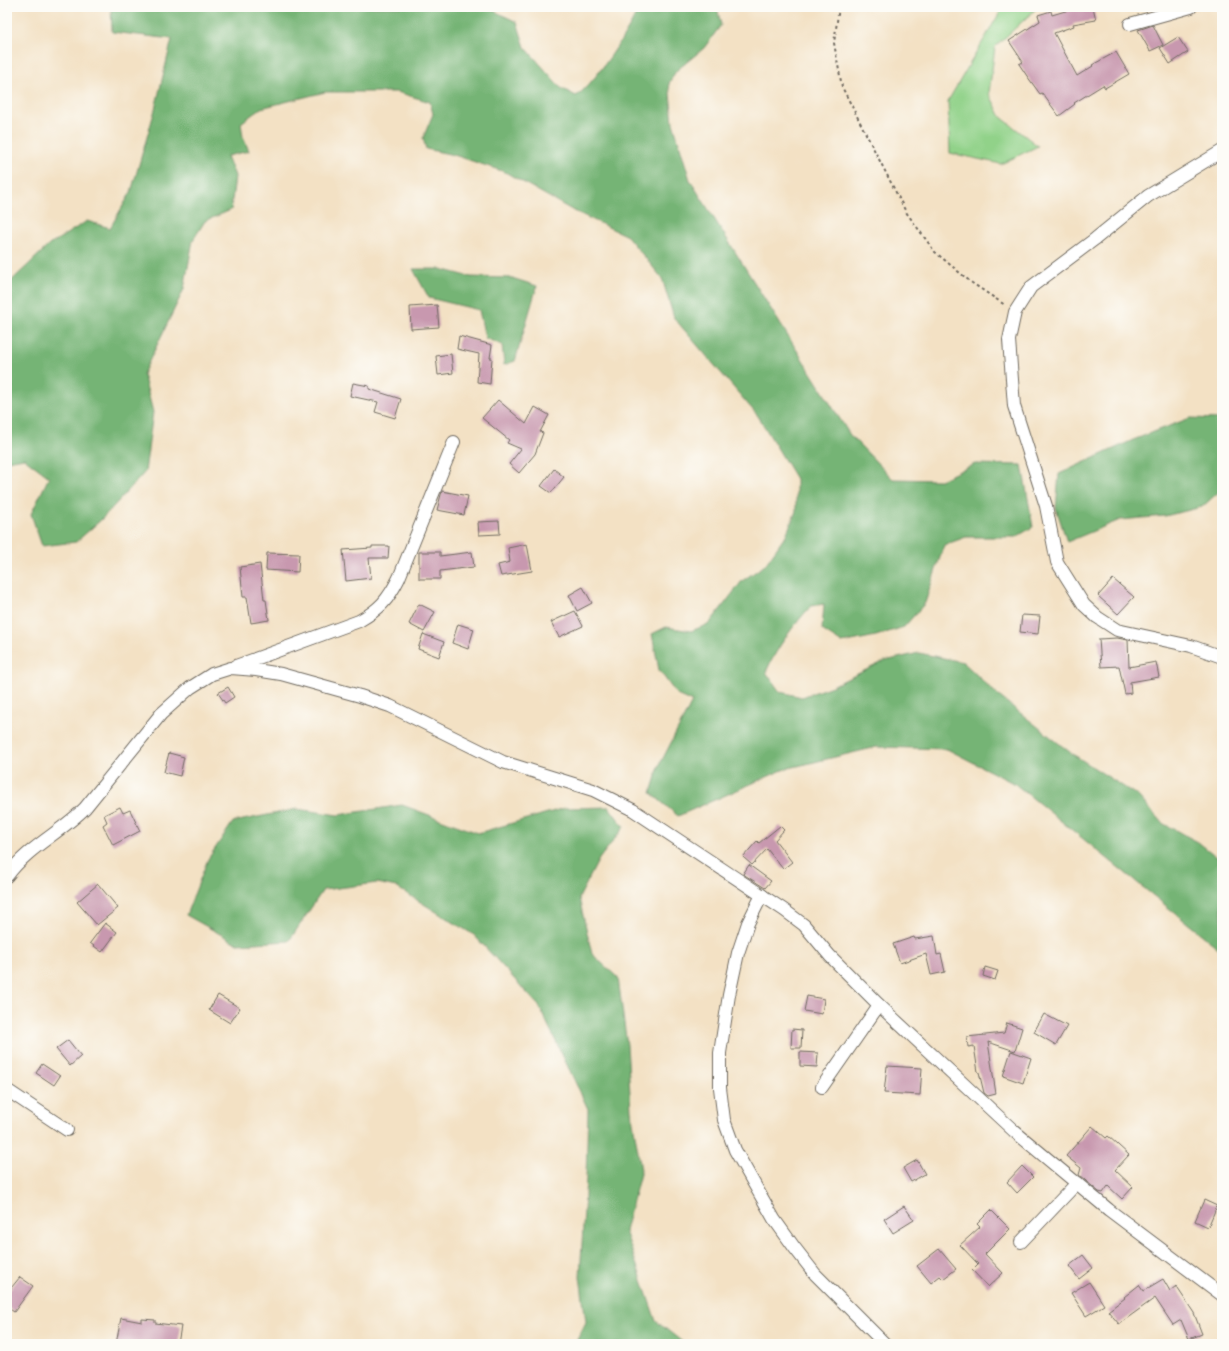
<svg xmlns="http://www.w3.org/2000/svg" width="1229" height="1351" viewBox="0 0 1229 1351" font-family="Alegreya,serif">
<style>
.green{fill:#91d289;stroke:#5e7e5a}
.forest{fill:#74b475;stroke:#507050}
.building{fill:#c898af}
.lines{fill:none;stroke-linecap:round;stroke-linejoin:round}
.street-casing{stroke:#716b61;stroke-width:14}
.path{stroke:#716b61;stroke-width:2;stroke-dasharray:3 3;stroke-linecap:butt}
.street{stroke:#fff;stroke-width:12}
</style>
<rect width="100%" height="100%" fill="#fdfcf7"/>
<filter id="ink" filterUnits="userSpaceOnUse"><feTurbulence type="fractalNoise" baseFrequency=".025" numOctaves="2"/><feDisplacementMap in="SourceGraphic" scale="8" xChannelSelector="R" yChannelSelector="G"/><feConvolveMatrix kernelMatrix="1 2 1 2 8 2 1 2 1" color-interpolation-filters="sRGB"/></filter>
<filter id="wash" filterUnits="userSpaceOnUse"><feTurbulence type="fractalNoise" baseFrequency=".012" numOctaves="4" result="noise"/><feDisplacementMap in="SourceGraphic" scale="16" xChannelSelector="R" yChannelSelector="G"/><feGaussianBlur stdDeviation="0.9" result="paint"/><feColorMatrix in="noise" values="0 0 0 0 0 0 0 0 0 0 0 0 0 0 0 0 0 1.4 0 .05"/><feComposite in="paint" operator="in"/></filter>
<g filter="url(#wash)">
<rect width="100%" height="100%" fill="#f3e1c4"/>
<!-- green -->
<polygon class="green" points="1003,7 1038,7 995,47 989,93 1001,117 1038,146 1001,164 950,153 948,101"/>
<!-- forest -->
<g class="forest">
<path d="M111 7H455L490 9 517 22 525 47 561 88 576 96C593 86 632 27 639 7H717L721 25 704 48 676 71 669 83 673 123 690 180 850 435 893 479 940 480 975 464 1022 465 1033 527 1016 537H966L944 545 925 603 904 627 876 636 842 643 822 630 824 604 811 606C793 626 777 647 766 672L780 692 802 697 832 686 885 661 919 653 963 662 1000 697 1071 753 1138 796 1162 823 1198 842 1222 861V951L1015 784 947 749 877 747 785 769 678 816 651 793 659 766 692 702 677 695 659 670 652 634 666 627 691 631 709 624 742 581 765 565 786 535 796 511V479L758 416 674 318 662 278 627 236 570 209 505 172 454 155 426 149 423 138 433 114 430 102 397 92H325L261 108 241 123 243 137 249 151 227 156 235 176 231 210 205 221 193 240 184 289 143 374 153 412 145 472 102 519 76 542 42 546 31 514 49 477 24 458 7 461V396L11 394 12 385 7 374V285L49 245 87 221 110 228 131 192 154 113 172 39 112 32Z"/>
<polygon points="413,269 441,269 471,277 512,278 537,286 515,361 504,365 502,345 485,338 479,310 429,298"/>
<polygon points="1190,418 1222,419 1222,489 1202,507 1165,516 1120,520 1067,542 1056,508 1059,474 1133,440"/>
<polygon points="402,805 478,833 565,808 609,807 624,827 599,859 579,898 592,954 618,978 627,1045 631,1110 641,1170 625,1231 656,1321 685,1344 575,1344 586,1322 580,1276 586,1178 588,1109 539,1006 474,935 396,887 377,883 323,890 289,941 238,944 186,915 208,859 233,822 297,809 338,815"/>
</g>
<g id="blocks">
<!-- building -->
<g class="building">
<polygon points="1072,7 1093,7 1096,20 1073,24 1074,26 1054,33 1077,76 1093,66 1092,65 1116,52 1129,74 1105,88 1103,85 1074,103 1075,104 1059,116 1042,93 1040,94 1027,76 1019,64 1023,62 1009,41 1040,21 1038,15 1051,11 1052,15 1072,9"/>
<polygon points="1153,25 1163,45 1150,51 1138,30"/>
<polygon points="1178,37 1188,52 1170,64 1160,48"/>
<polygon points="437,305 439,327 411,329 410,307"/>
<polygon points="459,336 492,345 490,358 492,358 490,384 477,382 479,354 457,349"/>
<polygon points="451,354 453,373 438,375 436,356"/>
<polygon points="353,383 369,386 369,389 401,399 395,418 375,412 378,402 350,396"/>
<polygon points="498,400 526,424 535,407 549,415 540,432 543,433 535,454 519,473 509,464 521,449 507,443 509,440 482,418"/>
<polygon points="554,469 564,477 551,493 541,486"/>
<polygon points="442,491 468,496 464,515 437,510"/>
<polygon points="499,521 500,534 479,535 478,522"/>
<polygon points="527,544 532,571 501,576 498,565 510,562 508,548"/>
<polygon points="372,546 389,546 388,558 369,558 371,578 346,581 343,550 372,548"/>
<polygon points="419,552 440,552 440,556 472,552 474,567 440,571 440,579 419,579"/>
<polygon points="267,553 299,554 298,572 266,570"/>
<polygon points="260,564 264,600 266,600 269,620 251,623 247,597 243,597 240,567"/>
<polygon points="1113,579 1134,597 1118,614 1098,596"/>
<polygon points="583,587 592,603 577,611 569,595"/>
<polygon points="419,604 435,612 424,632 409,624"/>
<polygon points="575,611 583,626 559,637 551,622"/>
<polygon points="1022,615 1040,616 1038,634 1020,632"/>
<polygon points="458,624 474,629 468,649 452,643"/>
<polygon points="423,634 444,642 439,657 418,649"/>
<polygon points="1117,638 1128,640 1129,667 1156,662 1159,677 1130,682 1131,693 1125,694 1119,666 1101,667 1099,639"/>
<polygon points="228,687 234,697 225,703 218,693"/>
<polygon points="169,753 184,757 180,776 164,772"/>
<polygon points="120,807 123,813 130,810 140,831 113,845 103,825 107,822 104,815"/>
<polygon points="780,826 784,830 775,840 792,862 783,869 767,849 752,865 743,857 757,841 759,843"/>
<polygon points="749,865 771,881 765,888 743,874"/>
<polygon points="98,884 118,908 97,925 77,902"/>
<polygon points="105,923 117,932 102,952 90,943"/>
<polygon points="934,936 937,955 941,954 945,972 931,975 926,954 900,963 893,944 914,937 915,939"/>
<polygon points="985,967 998,971 995,980 983,976"/>
<polygon points="218,995 240,1008 230,1023 209,1010"/>
<polygon points="807,996 824,999 822,1014 804,1011"/>
<polygon points="1044,1014 1067,1026 1056,1045 1034,1032"/>
<polygon points="1007,1023 1022,1028 1015,1051 988,1042 996,1094 988,1096 984,1093 979,1072 978,1072 974,1046 968,1047 967,1037 1004,1033"/>
<polygon points="792,1029 802,1030 801,1048 791,1048"/>
<polygon points="68,1040 81,1056 70,1066 56,1049"/>
<polygon points="1011,1051 1031,1058 1023,1083 1003,1076"/>
<polygon points="800,1052 818,1053 817,1067 800,1066"/>
<polygon points="42,1064 60,1076 54,1085 36,1073"/>
<polygon points="887,1066 922,1068 920,1095 884,1093"/>
<polygon points="1092,1126 1106,1138 1108,1136 1129,1155 1115,1170 1133,1187 1122,1199 1108,1186 1103,1193 1099,1192 1079,1175 1081,1168 1066,1156"/>
<polygon points="917,1160 925,1174 911,1182 903,1168"/>
<polygon points="1022,1166 1033,1177 1017,1193 1007,1182"/>
<polygon points="1204,1200 1217,1206 1208,1227 1195,1221"/>
<polygon points="904,1206 914,1220 893,1233 884,1219"/>
<polygon points="991,1210 1010,1229 985,1254 1003,1273 988,1287 972,1270 978,1264 960,1245 980,1227 977,1224"/>
<polygon points="939,1249 956,1269 943,1279 940,1276 931,1283 917,1266"/>
<polygon points="1083,1255 1093,1268 1079,1279 1069,1266"/>
<polygon points="20,1277 33,1286 14,1312 7,1307 7,1293"/>
<polygon points="1163,1279 1170,1291 1176,1286 1194,1313 1202,1334 1189,1339 1181,1320 1173,1325 1155,1298 1119,1324 1108,1311 1125,1298 1124,1297 1139,1285 1143,1291"/>
<polygon points="1089,1282 1104,1305 1086,1316 1071,1293"/>
<polygon points="121,1318 142,1322 142,1319 155,1320 155,1323 181,1326 178,1344 116,1344"/>
</g>
</g>
</g>
<g filter="url(#ink)">
<use href="#blocks" fill-opacity="0" stroke="#716b61" stroke-width="1"/>
<g class="lines">
<defs>
<g id="street">
<polyline points="1130,24 1191,7"/>
<polyline points="1222,151 1148,196 1095,239 1031,287 1015,312 1009,340 1014,406 1046,506 1057,562 1084,605 1097,617 1117,630 1191,646 1222,657"/>
<path d="M236 666 359 621C380 609 388 600 399 578L454 442"/>
<path d="M7 876C28 847 60 833 85 808L161 714 190 688 212 674 231 668 256 670 281 674 360 696 390 706 503 762 593 790 633 810 784 910 804 925 830 956 879 1005 1014 1131 1109 1210 1222 1295"/>
<polyline points="762,895 748,923 738,953 729,995 720,1053 720,1088 724,1120 735,1150 774,1219 794,1247 815,1274 885,1344"/>
<polyline points="822,1087 879,1005"/>
<polyline points="7,1090 67,1130"/>
<polyline points="1021,1242 1077,1183"/>
</g>
</defs>
<!-- street casing -->
<use href="#street" class="street-casing"/>
<!-- path -->
<polyline class="path" points="839,7 834,43 842,87 906,212 935,252 972,283 1005,305"/>
<!-- street -->
<use href="#street" class="street"/>
</g>
</g>
<!-- margin -->
<rect width="1229" height="1351" fill="none" stroke="#fdfcf7" stroke-width="24"/>
</svg>
